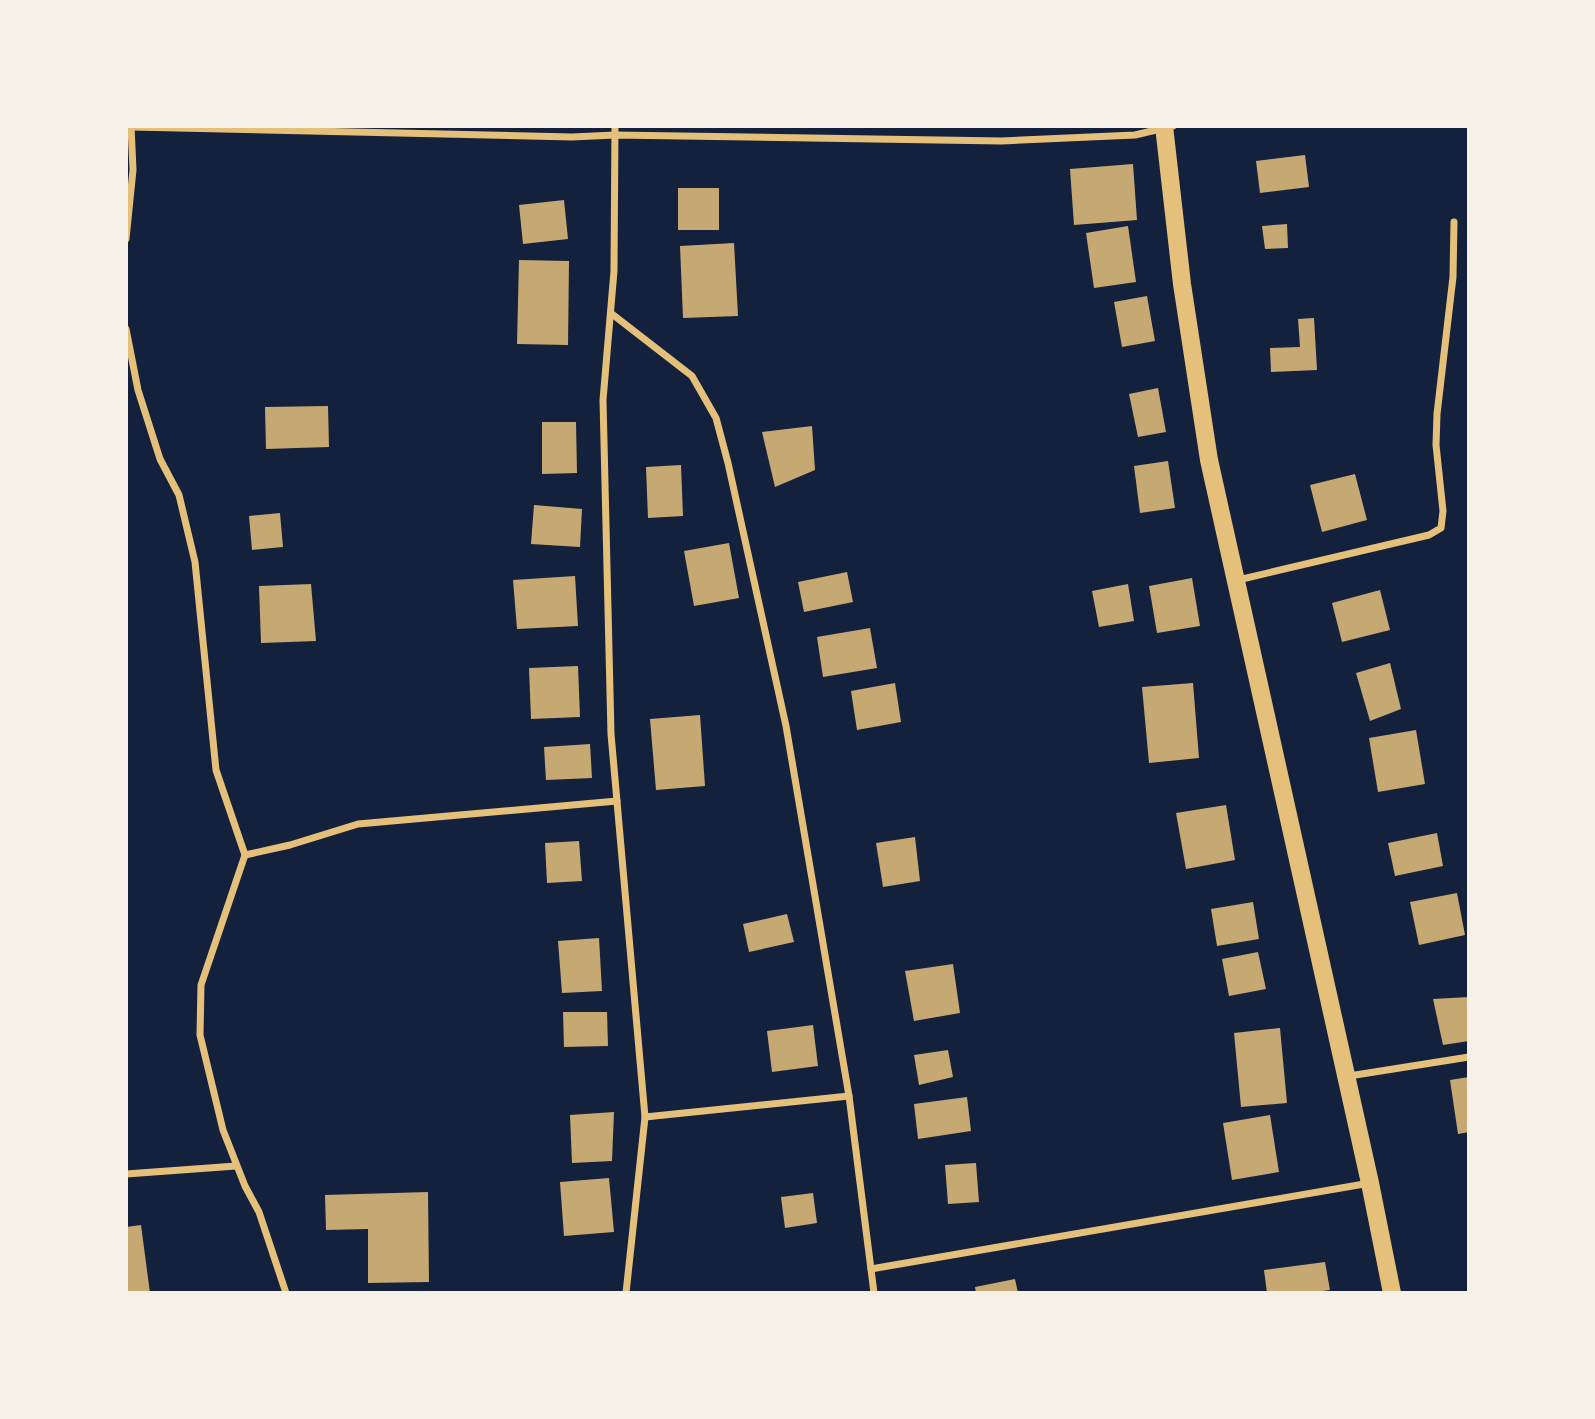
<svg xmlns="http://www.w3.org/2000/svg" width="1595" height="1419" viewBox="0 0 1595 1419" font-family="'Exo 2',sans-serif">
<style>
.building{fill:#c6a872}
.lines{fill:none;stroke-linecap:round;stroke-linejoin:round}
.minor{stroke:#e5c07b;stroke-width:7}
.primary{stroke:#e5c07b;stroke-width:18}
</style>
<rect width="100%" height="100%" fill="#14213d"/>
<!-- building -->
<g class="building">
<polygon points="1305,155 1309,187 1260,193 1256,161"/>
<polygon points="1133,164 1137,220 1074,225 1070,169"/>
<rect x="678" y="188" width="41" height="42"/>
<polygon points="564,200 568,239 523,244 519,205"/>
<polygon points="1287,224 1288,248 1265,249 1262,226"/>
<polygon points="1128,226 1136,282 1094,288 1086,233"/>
<polygon points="734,243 738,316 683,318 680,246"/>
<polygon points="519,260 569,261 568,345 517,344"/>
<polygon points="1147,296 1155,341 1122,347 1114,302"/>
<polygon points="1314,318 1317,370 1271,372 1270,348 1300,347 1298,319"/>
<polygon points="1158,388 1166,432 1138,437 1129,394"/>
<polygon points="328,406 329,447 266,449 265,407"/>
<polygon points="542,422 576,422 577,473 542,474"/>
<polygon points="812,426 815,470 775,487 762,432"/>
<polygon points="1168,461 1175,508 1140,513 1134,466"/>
<polygon points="681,465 683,516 648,518 646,467"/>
<polygon points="1355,474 1367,520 1322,532 1310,485"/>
<polygon points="534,505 582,509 580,547 531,544"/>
<polygon points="280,513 283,547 252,550 249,516"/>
<polygon points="729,543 739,598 694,606 684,551"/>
<polygon points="847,572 853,602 804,612 798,582"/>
<polygon points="575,576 578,626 517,629 513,580"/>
<polygon points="1192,578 1200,626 1157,633 1149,586"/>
<polygon points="311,584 316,641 261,643 259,586"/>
<polygon points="1128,584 1134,621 1099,627 1092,591"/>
<polygon points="1380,590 1390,630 1342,642 1332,603"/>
<polygon points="870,628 877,668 823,677 817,637"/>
<polygon points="1390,663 1401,709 1370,721 1356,673"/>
<polygon points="578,666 580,717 531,719 529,668"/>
<polygon points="895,683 901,722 857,730 851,691"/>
<polygon points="1193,683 1199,758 1149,763 1142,687"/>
<polygon points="700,715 705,786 656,790 650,719"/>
<polygon points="1416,730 1425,784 1378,792 1369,738"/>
<polygon points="590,744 592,778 546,780 544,747"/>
<polygon points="1226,805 1235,860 1186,869 1176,813"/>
<polygon points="1437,833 1443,866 1395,876 1388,843"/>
<polygon points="915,837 920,881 883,887 876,843"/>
<polygon points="579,841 582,881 547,883 545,843"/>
<polygon points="1457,893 1465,935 1419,945 1410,902"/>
<polygon points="1253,902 1259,939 1217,946 1211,909"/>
<polygon points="787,914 794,942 749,952 743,924"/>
<polygon points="599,938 602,991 562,993 558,941"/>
<polygon points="1258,952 1266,989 1229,996 1222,959"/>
<polygon points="953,964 960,1013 914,1021 905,971"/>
<polygon points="1469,997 1469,1041 1443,1045 1433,999"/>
<polygon points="563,1012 607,1012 608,1046 564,1047"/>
<polygon points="813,1025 818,1066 772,1072 767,1031"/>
<polygon points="1280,1028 1287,1103 1241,1107 1234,1033"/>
<polygon points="948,1050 953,1077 919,1085 914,1055"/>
<polygon points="1469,1077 1469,1132 1458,1134 1450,1080"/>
<polygon points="967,1097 971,1131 918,1139 914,1104"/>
<polygon points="614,1112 612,1161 572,1163 570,1115"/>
<polygon points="1270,1115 1279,1172 1232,1180 1223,1123"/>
<polygon points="976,1163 979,1202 948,1204 945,1165"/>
<polygon points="609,1178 614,1232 564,1236 560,1182"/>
<polygon points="428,1192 429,1282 368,1283 368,1229 326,1230 325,1195"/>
<polygon points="813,1193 817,1223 785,1228 781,1197"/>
<polygon points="141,1225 150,1293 126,1293 126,1227"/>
<polygon points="1325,1262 1330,1290 1307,1293 1267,1293 1264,1270"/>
<polygon points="1015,1279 1018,1293 976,1293 975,1287"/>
</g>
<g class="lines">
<!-- minor -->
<g class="minor">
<polyline points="615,126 614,271 603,400 611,734 645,1117 626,1293"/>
<polyline points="132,127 572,137 615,135 1002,141 1135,135 1173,126"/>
<polyline points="126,239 133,170 131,126"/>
<polyline points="612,314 692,376 716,418 728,463 786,726 849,1096 874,1293"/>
<polyline points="126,329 138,390 160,459 179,495 195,562 216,770 245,855 201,985 200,1035 223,1130 245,1186 259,1212 286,1293"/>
<polyline points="1238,580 1429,535 1441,528 1443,511 1436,445 1437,414 1453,277 1454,222"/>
<polyline points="245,855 290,845 358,824 617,801"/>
<polyline points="1349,1076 1469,1057"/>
<polyline points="645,1117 849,1096"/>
<polyline points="126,1174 236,1166"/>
<polyline points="871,1269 1370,1183"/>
</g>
<!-- primary -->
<polyline class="primary" points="1164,126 1182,284 1209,460 1370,1183 1392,1293"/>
</g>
<!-- border -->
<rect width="1595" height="1419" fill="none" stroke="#f6f1e7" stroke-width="256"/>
</svg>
